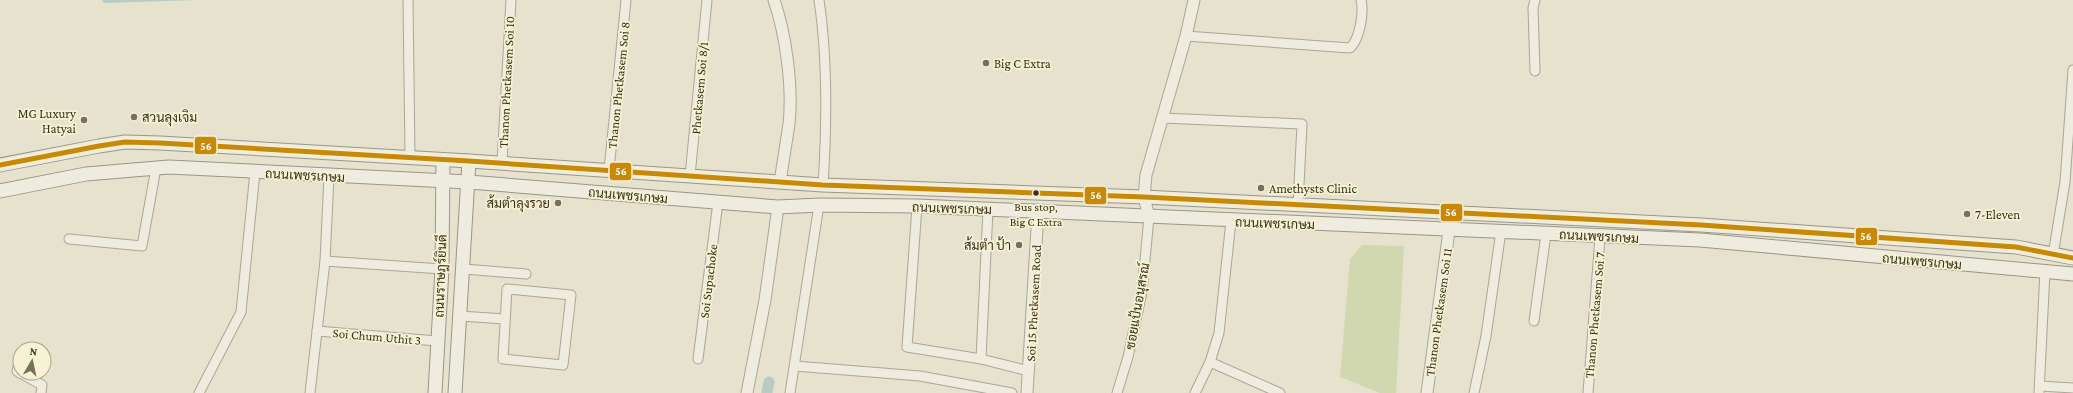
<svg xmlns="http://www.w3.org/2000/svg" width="2073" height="393" viewBox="0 0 2073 393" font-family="'Crimson Pro',Sarabun,serif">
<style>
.green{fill:#d1d8b0}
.water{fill:#b9ccc3}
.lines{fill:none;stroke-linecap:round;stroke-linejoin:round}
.canal{stroke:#b9ccc3;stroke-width:11}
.minor-casing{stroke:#aba696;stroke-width:11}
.tertiary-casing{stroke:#aba696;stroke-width:13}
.secondary-casing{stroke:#9b9686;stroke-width:15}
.minor{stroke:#eeebdf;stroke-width:9}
.tertiary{stroke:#eeebdf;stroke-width:11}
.secondary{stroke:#eeebdf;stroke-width:13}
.bus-1-casing{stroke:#f7f2d4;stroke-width:8}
.bus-1{stroke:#c88808;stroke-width:5}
.poi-dot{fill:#776e5c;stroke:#f7f2d4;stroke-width:1.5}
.bus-dot{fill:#3b301e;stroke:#f7f2d4;stroke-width:1.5}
.labels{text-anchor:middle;stroke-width:3.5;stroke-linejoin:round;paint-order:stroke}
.bus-label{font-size:12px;fill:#3b301e;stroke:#f7f2d4}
.poi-label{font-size:13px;fill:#3b301e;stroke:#f7f2d4;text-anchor:start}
.street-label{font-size:13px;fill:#3b301e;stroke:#f7f2d4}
.line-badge{stroke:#f7f2d4;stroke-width:1.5}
.badge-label{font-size:11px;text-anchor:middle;font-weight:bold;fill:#fff}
</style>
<rect width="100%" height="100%" fill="#e6e2ce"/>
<!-- green -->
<polygon class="green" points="1362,245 1404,246 1396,393 1380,393 1340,377 1350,259"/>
<!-- water -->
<polygon class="water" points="102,0 198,0 104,3"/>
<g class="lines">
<!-- canal -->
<polyline class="canal" points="767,393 769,382"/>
<defs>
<g id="minor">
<polyline points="408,0 410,157"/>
<path d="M819 0C828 61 827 123 823 185"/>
<polyline points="1535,0 1533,8 1535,71"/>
<path d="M1186 36 1350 48C1360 39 1364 12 1361 0"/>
<polyline points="1162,118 1302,124 1298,205"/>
<polyline points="502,163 511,0"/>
<polyline points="609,170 626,0"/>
<polyline points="690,176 707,0"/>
<polyline points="917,206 907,347 981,359 1029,371"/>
<polyline points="69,239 142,246 156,168"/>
<polyline points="2053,255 2065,182 2073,70"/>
<polyline points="325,261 442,269"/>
<polyline points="464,269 526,274"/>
<polygon points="507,289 571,295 563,365 503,359"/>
<polyline points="460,316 505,319"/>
<polyline points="1534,321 1546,234"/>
<polyline points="317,331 437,341"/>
<polyline points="698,359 718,202"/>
<polyline points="981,359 988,209"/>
<polyline points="20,360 17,371 20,373"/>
<polyline points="1210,362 1280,393"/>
<polyline points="795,366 920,376 1012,393"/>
<polyline points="20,373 42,385 41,393"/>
<polyline points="2040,386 2073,388"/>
<polyline points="199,393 241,312 255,172"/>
<polyline points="310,393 325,261 329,176"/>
<polyline points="790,393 819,205"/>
<polyline points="1117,393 1128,357 1142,292 1149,217"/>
<polyline points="1195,393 1210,362 1219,333 1231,221"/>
<polyline points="1474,393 1486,336 1501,231"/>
<polyline points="1588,393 1600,237"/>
<polyline points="2039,393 2045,271"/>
</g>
<g id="tertiary">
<path d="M774 0C786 35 793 87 789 124 786 144 783 163 780 182"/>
<polyline points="1149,217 1144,197 1146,175 1186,36 1194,0"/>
<polyline points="747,393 765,300 778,207"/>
<polyline points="1027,393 1038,212"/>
<polyline points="1427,393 1449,231"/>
</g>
<g id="secondary">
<polyline points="0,165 99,146 125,142 160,143 469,161 823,185 1144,197 1701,225 2016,247 2073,258"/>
<polyline points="0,191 86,174 169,167 469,182 778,207 819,205 917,206 1700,240 2073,274"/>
<polyline points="435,393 442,269 443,160"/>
<polyline points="455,393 469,161"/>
</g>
</defs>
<!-- minor casing -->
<use href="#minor" class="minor-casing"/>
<!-- tertiary casing -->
<use href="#tertiary" class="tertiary-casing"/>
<!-- secondary casing -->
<use href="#secondary" class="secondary-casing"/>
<!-- minor -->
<use href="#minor" class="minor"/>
<!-- tertiary -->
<use href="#tertiary" class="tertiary"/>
<!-- secondary -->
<use href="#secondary" class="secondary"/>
<defs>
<polyline id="bus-1" points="0,165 99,146 125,142 160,143 469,161 823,185 1144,197 1701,225 2016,247 2073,258"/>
</defs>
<!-- bus-1 casing -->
<use href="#bus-1" class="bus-1-casing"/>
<!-- bus-1 -->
<use href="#bus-1" class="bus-1"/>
</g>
<!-- markers -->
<g class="poi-dot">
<circle cx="986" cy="63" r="4"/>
<circle cx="134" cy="117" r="4"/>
<circle cx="84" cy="120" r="4"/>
<circle cx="1261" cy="188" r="4"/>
<circle cx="558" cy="203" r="4"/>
<circle cx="1967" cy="214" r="4"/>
<circle cx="1019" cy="245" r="4"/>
</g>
<circle class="bus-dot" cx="1036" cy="193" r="3.5"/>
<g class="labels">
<!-- bus labels -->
<g class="bus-label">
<text x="1036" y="211">Bus stop,<tspan x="1036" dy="15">Big C Extra</tspan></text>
</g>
<!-- poi labels -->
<g class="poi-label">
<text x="994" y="68">Big C Extra</text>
<text x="76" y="118" text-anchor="end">MG Luxury<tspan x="76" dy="15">Hatyai</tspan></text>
<text x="142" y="122">สวนลุงเจิม</text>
<text x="1269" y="193">Amethysts Clinic</text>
<text x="550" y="208" text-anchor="end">ส้มตำลุงรวย</text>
<text x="1975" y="219">7-Eleven</text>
<text x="1011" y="250" text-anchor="end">ส้มตำ ป้า</text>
</g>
<!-- street labels -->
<g class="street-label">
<text transform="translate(506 82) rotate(-87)" y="5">Thanon Phetkasem Soi 10</text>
<text transform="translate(618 85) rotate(-84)" y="5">Thanon Phetkasem Soi 8</text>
<text transform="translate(699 88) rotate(-85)" y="5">Phetkasem Soi 8/1</text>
<text transform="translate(305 175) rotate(3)" y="5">ถนนเพชรเกษม</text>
<text transform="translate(628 195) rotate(5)" y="5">ถนนเพชรเกษม</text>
<text transform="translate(952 208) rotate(2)" y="5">ถนนเพชรเกษม</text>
<text transform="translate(1275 223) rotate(2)" y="5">ถนนเพชรเกษม</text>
<text transform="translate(1599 236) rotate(3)" y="5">ถนนเพชรเกษม</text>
<text transform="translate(1922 261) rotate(5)" y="5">ถนนเพชรเกษม</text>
<text transform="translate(440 276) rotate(-88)" y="5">ถนนราษฎร์ยินดี</text>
<text transform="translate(708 281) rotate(-83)" y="5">Soi Supachoke</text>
<text transform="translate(1033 303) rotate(-87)" y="5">Soi 15 Phetkasem Road</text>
<text transform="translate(1137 306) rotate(-80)" y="5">ซอยแป้นอนุสรณ์</text>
<text transform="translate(1438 312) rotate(-82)" y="5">Thanon Phetkasem Soi 11</text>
<text transform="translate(1594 315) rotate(-85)" y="5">Thanon Phetkasem Soi 7</text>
<text transform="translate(377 336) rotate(5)" y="5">Soi Chum Uthit 3</text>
</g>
</g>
<g class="line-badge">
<rect x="194" y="136" width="23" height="19" rx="4" fill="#c88808"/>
<rect x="609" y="162" width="23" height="19" rx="4" fill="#c88808"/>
<rect x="1084" y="186" width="23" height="19" rx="4" fill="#c88808"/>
<rect x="1440" y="203" width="23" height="19" rx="4" fill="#c88808"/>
<rect x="1855" y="227" width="23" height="19" rx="4" fill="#c88808"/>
</g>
<g class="badge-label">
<text x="206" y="150">56</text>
<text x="621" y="175">56</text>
<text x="1096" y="199">56</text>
<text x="1451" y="216">56</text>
<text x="1866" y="240">56</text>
</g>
<!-- north arrow -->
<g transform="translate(32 361) rotate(9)"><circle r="19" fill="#f7f2d4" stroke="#aca48b"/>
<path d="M0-3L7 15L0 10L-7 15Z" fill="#776e5c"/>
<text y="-6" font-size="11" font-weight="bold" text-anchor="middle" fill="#3b301e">N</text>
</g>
</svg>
